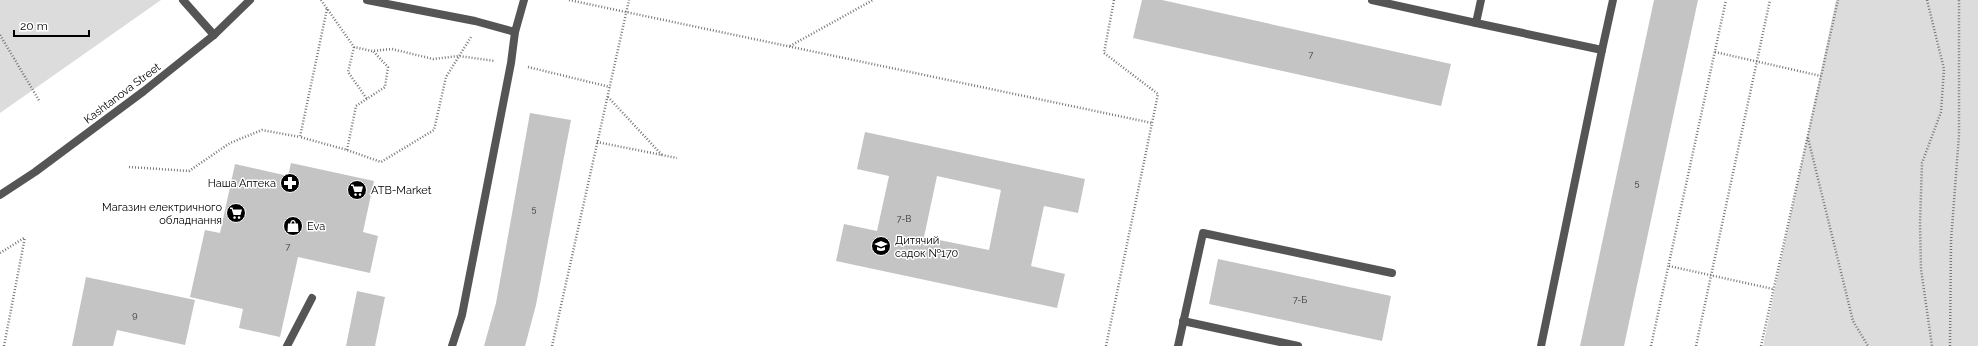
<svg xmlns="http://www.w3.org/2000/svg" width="1978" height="346" viewBox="0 0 1978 346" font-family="Raleway,sans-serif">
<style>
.green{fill:#dcdcdc}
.building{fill:#c4c4c4;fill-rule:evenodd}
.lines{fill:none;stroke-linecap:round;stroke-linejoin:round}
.path{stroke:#777;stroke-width:2.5;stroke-dasharray:1 2;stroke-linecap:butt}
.service{stroke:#555;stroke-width:8}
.tertiary{stroke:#555;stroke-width:8}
.labels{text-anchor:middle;stroke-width:3;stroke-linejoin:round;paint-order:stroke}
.number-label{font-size:9px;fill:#313131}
.street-label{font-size:11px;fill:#000;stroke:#fff}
.poi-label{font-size:11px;fill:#000;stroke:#fff;text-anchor:start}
</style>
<rect width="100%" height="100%" fill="#fff"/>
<!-- green -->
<g class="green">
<polygon points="0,0 161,0 0,113"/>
<polygon points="1836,0 1978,0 1978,346 1763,346"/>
</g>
<!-- building -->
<g class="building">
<polygon points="1142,0 1162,0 1451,64 1441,106 1133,38"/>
<polygon points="1654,0 1698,0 1624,346 1580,346"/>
<polygon points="530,113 571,120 536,305 525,346 484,346 496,303"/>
<path d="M865 132 1085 179 1078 213 1044 206 1031 266 1065 274 1057 308 836 261 844 224 877 231 889 176 857 169ZM937 176 1001 190 989 250 924 237Z"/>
<polygon points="291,163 374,181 363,232 378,236 370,273 298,257 280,337 239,328 243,309 190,297 205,230 220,233 235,164 288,176"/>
<polygon points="1218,259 1391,296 1382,341 1209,304"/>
<polygon points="86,277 195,300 185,345 117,330 113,346 72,346"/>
<polygon points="357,291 385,297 375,346 346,346"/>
</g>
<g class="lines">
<!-- path -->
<g class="path">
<polyline points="321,0 354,47 372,51 392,49 433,59 459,56 495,61"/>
<polyline points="569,0 1152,123"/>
<polyline points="1927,0 1944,69 1941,112 1922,163 1920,224 1921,269 1932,346"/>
<polyline points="327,9 300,137 347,150 381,162 434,130 446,77 471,37"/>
<polyline points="0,35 40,102"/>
<polyline points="790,46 873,0"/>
<polyline points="354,47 348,72 367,99"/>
<polyline points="1715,52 1821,76"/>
<polyline points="528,67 610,87"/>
<polyline points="608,97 662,155"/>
<polyline points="1808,138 1853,321 1868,346"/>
<polyline points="597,142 677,158"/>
<polyline points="347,150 356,106 385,87 388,67 373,51"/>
<polyline points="129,167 189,171 230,143 262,130 300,137"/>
<polyline points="0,253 24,238"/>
<polyline points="1669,266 1773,289"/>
<polyline points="4,346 25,237"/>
<polyline points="552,346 629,0"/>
<polyline points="1106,346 1158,94 1104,53 1114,0"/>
<polyline points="1651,346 1726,0"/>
<polyline points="1696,346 1770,0"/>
<polyline points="1761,346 1838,0"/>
<polyline points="1950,346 1951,241 1959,135 1959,0"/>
</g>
<!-- service -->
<g class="service">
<polyline points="183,0 214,35"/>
<polyline points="367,0 475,21 515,32"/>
<polyline points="1372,0 1476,23"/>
<polyline points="1481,0 1476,23 1602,50 1541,346"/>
<polyline points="1602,50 1613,0"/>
<polyline points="1183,321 1298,346"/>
<polyline points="287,346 312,298"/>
<polyline points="452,346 462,315 511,63 515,32 524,0"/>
<polyline points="1178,346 1203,233 1392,273"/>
</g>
<!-- tertiary -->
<polyline class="tertiary" points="0,195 35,172 144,91 214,35 250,0"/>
</g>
<!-- icons -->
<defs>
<symbol id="pharmacy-disc" viewBox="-11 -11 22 22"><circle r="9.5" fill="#000" stroke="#fff"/><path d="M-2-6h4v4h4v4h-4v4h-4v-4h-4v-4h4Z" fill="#fff"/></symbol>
<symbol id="supermarket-disc" viewBox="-11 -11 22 22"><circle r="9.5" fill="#000" stroke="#fff"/><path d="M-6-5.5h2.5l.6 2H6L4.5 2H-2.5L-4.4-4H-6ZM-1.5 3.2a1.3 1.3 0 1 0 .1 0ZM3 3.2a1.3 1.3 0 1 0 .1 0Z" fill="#fff"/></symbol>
<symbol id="shop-disc" viewBox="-11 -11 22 22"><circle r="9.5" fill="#000" stroke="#fff"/><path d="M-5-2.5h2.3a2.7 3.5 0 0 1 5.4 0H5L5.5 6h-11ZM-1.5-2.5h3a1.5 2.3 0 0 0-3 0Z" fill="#fff"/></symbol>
<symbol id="school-disc" viewBox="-11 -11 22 22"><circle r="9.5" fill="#000" stroke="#fff"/><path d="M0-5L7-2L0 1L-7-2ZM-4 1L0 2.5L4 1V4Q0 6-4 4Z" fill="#fff"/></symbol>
</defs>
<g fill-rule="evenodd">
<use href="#pharmacy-disc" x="279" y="172" width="22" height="22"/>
<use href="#supermarket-disc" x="346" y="179" width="22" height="22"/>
<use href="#supermarket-disc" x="225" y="202" width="22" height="22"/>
<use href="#shop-disc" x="282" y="215" width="22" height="22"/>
<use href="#school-disc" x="870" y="235" width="22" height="22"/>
</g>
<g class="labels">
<!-- number labels -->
<g class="number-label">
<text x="1311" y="58">7</text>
<text x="1637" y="186">5</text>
<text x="534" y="212">5</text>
<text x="904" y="222">7-В</text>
<text x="288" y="250">7</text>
<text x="1300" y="303">7-Б</text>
<text x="135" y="318">9</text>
</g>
<!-- street labels -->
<g class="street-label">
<text transform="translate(122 93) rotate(-37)" y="4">Kashtanova Street</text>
</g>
<!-- poi labels -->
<g class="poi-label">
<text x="276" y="187" text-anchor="end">Наша Аптека</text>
<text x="371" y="194">ATB-Market</text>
<text x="222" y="211" text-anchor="end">Магазин електричного<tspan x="222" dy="13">обладнання</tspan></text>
<text x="307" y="230">Eva</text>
<text x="895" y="244">Дитячий<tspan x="895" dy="13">садок №170</tspan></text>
</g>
</g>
<!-- scale -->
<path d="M14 30v6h75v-6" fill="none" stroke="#000000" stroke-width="2"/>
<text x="20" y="30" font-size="12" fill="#000000" stroke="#ffffff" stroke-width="3" paint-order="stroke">20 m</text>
</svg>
